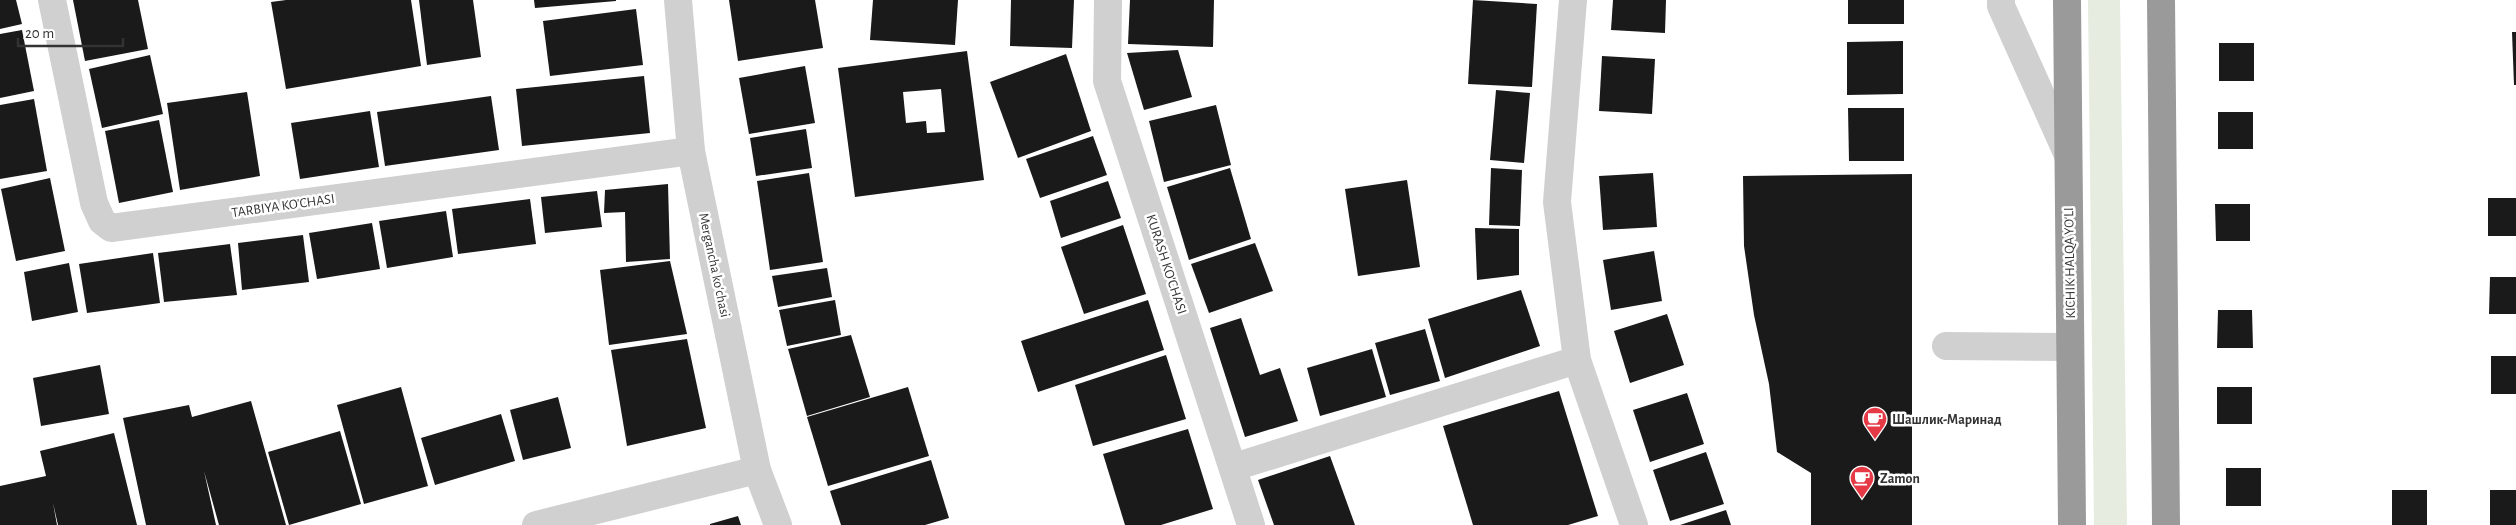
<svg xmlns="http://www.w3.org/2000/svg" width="2516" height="525" viewBox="0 0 2516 525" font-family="'Alegreya Sans',sans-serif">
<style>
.grass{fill:#e6ecdf}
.building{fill:#1a1a1a;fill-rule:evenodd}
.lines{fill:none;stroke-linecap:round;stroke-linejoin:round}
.minor{stroke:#d0d0d0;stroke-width:28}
.highway{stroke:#9a9a9a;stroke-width:28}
.labels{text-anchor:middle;stroke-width:5;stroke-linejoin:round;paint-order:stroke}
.street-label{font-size:14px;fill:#333;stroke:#fff}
.poi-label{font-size:14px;font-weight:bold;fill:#333;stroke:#fff;text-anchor:start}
</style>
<rect width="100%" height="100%" fill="#fff"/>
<!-- grass -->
<polygon class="grass" points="2088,0 2120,0 2127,525 2094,525"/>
<!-- building -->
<g class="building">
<polygon points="0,0 16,0 22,24 0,29"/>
<polygon points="73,0 138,0 148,49 85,61"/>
<polygon points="286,0 411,0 421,66 286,89 271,2"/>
<polygon points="419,0 473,0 481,57 427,65"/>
<polygon points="534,0 616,0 616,1 535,8"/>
<polygon points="729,0 815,0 823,48 738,61"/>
<polygon points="873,0 958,0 955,45 870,40"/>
<polygon points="1011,0 1074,0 1072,48 1010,46"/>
<polygon points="1130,0 1214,0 1213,47 1128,44"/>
<polygon points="1473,0 1537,4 1532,87 1468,84"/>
<polygon points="1613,0 1666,0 1665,33 1611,30"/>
<rect x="1848" y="0" width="56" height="24"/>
<polygon points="636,9 643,65 550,76 543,21"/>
<polygon points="22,30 34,91 0,98 0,34"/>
<polygon points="2512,32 2516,32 2516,85 2514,85"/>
<polygon points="1903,41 1903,94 1847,95 1847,42"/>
<rect x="2219" y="43" width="35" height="38"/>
<polygon points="1178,50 1192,97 1144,110 1127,53"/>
<path d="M967 51 984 180 855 197 838 68ZM941 89 945 132 927 133 926 121 906 123 903 92Z"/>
<polygon points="1066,54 1091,131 1018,158 990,82"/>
<polygon points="150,55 163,114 102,128 89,69"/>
<polygon points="1602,56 1655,59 1652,114 1599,111"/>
<polygon points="805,66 815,123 749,134 739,78"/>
<polygon points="644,76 650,133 522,146 516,89"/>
<polygon points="1496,90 1530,93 1524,163 1490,160"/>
<polygon points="247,92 260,176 180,190 167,103"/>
<polygon points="491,96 499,150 385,166 377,112"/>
<polygon points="34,99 47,171 0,179 0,105"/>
<polygon points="1216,105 1231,165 1164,182 1149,121"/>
<polygon points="1848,108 1904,108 1904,161 1849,161"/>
<polygon points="370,111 379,167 300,179 291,123"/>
<rect x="2218" y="112" width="35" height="37"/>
<polygon points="159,120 173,192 119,203 105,131"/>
<polygon points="806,129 812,168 756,176 750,138"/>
<polygon points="1093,136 1107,175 1040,198 1026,159"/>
<polygon points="1230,168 1251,239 1189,260 1167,187"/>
<polygon points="1491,168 1522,170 1520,226 1489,225"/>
<polygon points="809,173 823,262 770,270 757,181"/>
<polygon points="1653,173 1657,227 1603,230 1599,176"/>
<polygon points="1912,174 1912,525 1811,525 1811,473 1777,452 1769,384 1754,315 1744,246 1743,176"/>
<polygon points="50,178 65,251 16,261 1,189"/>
<polygon points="1407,180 1420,267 1358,276 1345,189"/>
<polygon points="1108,181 1121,218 1061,238 1050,201"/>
<polygon points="668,184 670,259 626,262 625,212 604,213 605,190"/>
<polygon points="597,191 602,227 545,233 541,197"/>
<rect x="2488" y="198" width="28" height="38"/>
<polygon points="530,199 536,244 458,254 452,209"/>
<polygon points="2215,204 2250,204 2250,241 2216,241"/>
<polygon points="446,211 453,257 387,268 379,221"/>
<polygon points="372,223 380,269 317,279 309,233"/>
<polygon points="1123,225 1146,294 1084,314 1061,247"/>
<polygon points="1475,228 1519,229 1519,275 1477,280"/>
<polygon points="303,235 309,282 242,290 238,243"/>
<polygon points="1255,243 1273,291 1209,313 1191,264"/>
<polygon points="230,244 237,295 164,302 158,253"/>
<polygon points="1654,251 1662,301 1611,310 1603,260"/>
<polygon points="153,253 160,303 87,313 79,264"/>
<polygon points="670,261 687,334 609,345 600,270"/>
<polygon points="69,263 78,312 32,321 24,272"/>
<polygon points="827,268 832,297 778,307 772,276"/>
<polygon points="2490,277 2516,277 2516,314 2489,314"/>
<polygon points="1521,290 1540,346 1445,378 1428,319"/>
<polygon points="835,300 841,335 787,346 779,310"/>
<polygon points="1148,300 1164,350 1038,392 1021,341"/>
<polygon points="2218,310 2252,310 2253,348 2217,348"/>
<polygon points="1667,314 1684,365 1630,383 1614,331"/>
<polygon points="1241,318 1260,375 1280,368 1298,421 1245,437 1210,328"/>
<polygon points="1425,329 1440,381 1390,395 1375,343"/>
<polygon points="851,335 870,397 807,416 788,349"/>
<polygon points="687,339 706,428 627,446 611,350"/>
<polygon points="1372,349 1386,397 1320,416 1307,368"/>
<polygon points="1166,355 1186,419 1093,446 1075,385"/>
<rect x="2491" y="356" width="25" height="38"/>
<polygon points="100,365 109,414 41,426 33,378"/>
<polygon points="401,387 428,486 364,504 337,405"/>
<polygon points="908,387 929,456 828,486 807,417"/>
<rect x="2217" y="387" width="35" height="37"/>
<polygon points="1559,391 1598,516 1568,525 1473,525 1443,426"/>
<polygon points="1687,393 1704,444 1650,462 1633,410"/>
<polygon points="558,397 571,448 523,460 510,410"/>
<polygon points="251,401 286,525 219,525 204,471 216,525 146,525 123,418 189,405 192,417"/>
<polygon points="501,414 515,461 435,485 421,438"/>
<polygon points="1188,429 1213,509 1161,525 1125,525 1103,454"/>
<polygon points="340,431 361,504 289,525 268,452"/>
<polygon points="114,433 137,525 58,525 53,503 57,525 0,525 0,486 46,476 40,451"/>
<polygon points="1706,452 1724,504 1670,521 1653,470"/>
<polygon points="1330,456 1355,525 1274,525 1258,480"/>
<polygon points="931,460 949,518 925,525 841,525 830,491"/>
<rect x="2226" y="468" width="35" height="38"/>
<rect x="2392" y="490" width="35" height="35"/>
<rect x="2490" y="490" width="26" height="35"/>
<polygon points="1726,510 1731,525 1680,525"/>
<polygon points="738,516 741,525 710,525 710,524"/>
</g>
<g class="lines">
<!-- minor -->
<g class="minor">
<polyline points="52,0 94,203 102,221 111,228 691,151"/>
<polyline points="678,0 691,151 757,470 778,525"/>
<polyline points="1108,0 1107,81 1251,525"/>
<polyline points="1573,0 1557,202 1577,360 1634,525"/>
<polyline points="2001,0 2001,6 2068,155"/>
<polyline points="1946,346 2070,347"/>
<polyline points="1234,467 1577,360"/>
<polyline points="536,525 757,470"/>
</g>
<!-- highway -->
<g class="highway">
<polyline points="2067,0 2072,525"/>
<polyline points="2161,0 2166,525"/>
</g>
</g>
<!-- icons -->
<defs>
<symbol id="cafe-pin" viewBox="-11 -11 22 30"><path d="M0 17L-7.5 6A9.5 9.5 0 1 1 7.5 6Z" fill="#e63946" stroke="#fff"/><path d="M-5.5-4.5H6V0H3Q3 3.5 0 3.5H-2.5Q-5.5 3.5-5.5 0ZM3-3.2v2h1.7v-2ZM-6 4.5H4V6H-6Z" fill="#fff"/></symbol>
</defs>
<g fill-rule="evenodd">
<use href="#cafe-pin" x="1861" y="405" width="28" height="38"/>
<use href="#cafe-pin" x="1848" y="464" width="28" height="38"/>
</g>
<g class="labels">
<!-- street labels -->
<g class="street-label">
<text transform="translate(283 205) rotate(-8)" y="5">TARBIYA KO'CHASI</text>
<text transform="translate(2069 263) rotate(-91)" y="5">KICHIK HALQA YO'LI</text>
<text transform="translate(1167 264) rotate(72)" y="5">KURASH KO'CHASI</text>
<text transform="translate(715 265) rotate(78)" y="5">Mergancha koʻchasi</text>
</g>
<!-- poi labels -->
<g class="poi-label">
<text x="1892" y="424">Шашлик-Маринад</text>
<text x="1880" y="483">Zamon</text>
</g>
</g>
<!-- scale -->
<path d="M18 38v8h105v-8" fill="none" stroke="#333333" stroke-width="2.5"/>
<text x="25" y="38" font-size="15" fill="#333333" stroke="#ffffff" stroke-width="4" paint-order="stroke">20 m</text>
</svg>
